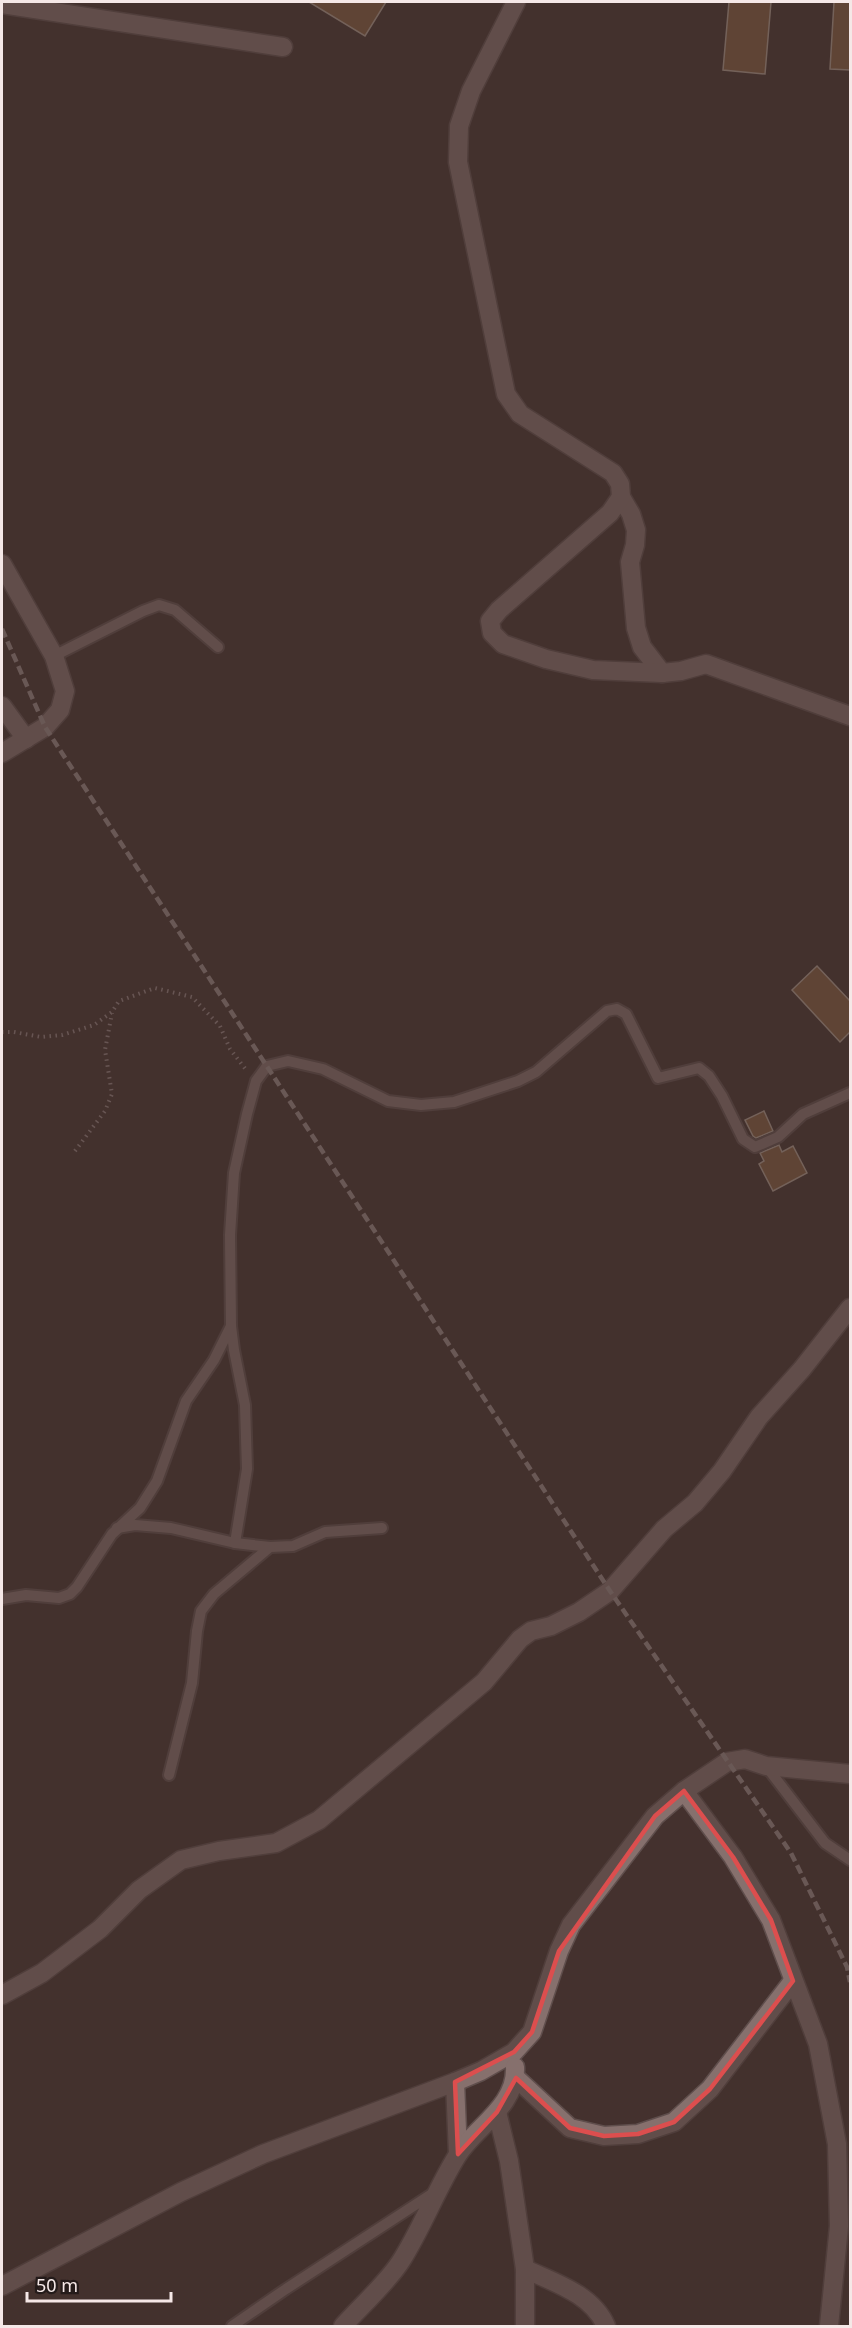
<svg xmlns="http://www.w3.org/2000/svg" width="852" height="2328" viewBox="0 0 852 2328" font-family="'Noto Sans',sans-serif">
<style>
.building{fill:#815b3e;stroke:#ae9c8f;stroke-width:1.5}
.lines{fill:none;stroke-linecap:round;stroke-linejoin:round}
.lane-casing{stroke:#5f4e4c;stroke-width:14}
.street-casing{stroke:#5f4e4c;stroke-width:21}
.path{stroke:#938280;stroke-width:4;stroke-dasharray:1.5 4.5;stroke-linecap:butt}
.lane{stroke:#86706d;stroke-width:10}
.street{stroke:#86706d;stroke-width:18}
.rail{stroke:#988886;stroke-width:4.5;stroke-dasharray:9 4.5;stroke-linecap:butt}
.marked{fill:none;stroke:#dc4e4e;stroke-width:4.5;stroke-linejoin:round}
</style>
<rect width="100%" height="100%" fill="#44312e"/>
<!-- building -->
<g class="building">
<polygon points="309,2 386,2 365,36"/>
<polygon points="729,2 771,2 765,74 723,70"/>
<polygon points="834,2 850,2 850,70 830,69"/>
<polygon points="817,966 850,1001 850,1032 840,1042 792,990"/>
<polygon points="764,1111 773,1131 756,1138 753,1136 745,1120"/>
<polygon points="779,1145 782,1152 793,1146 807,1173 773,1191 759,1164 764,1161 760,1153"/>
</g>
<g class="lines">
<defs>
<g id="lane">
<polyline points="54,656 143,611 159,605 175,610 218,647"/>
<polyline points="117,1528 135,1525 171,1528 235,1543 270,1547 293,1546 325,1532 382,1528"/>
<polyline points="235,1543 247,1469 245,1405 234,1350 231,1326 230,1235 234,1173 247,1114 256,1081 267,1066 288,1061 323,1069 388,1101 421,1105 454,1102 518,1081 536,1072 607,1011 617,1009 626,1014 658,1078 699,1068 709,1076 722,1096 743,1139 755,1147 778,1137 803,1114 850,1093"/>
<polyline points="2,1599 26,1595 59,1598 70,1594 77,1587 112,1534 140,1508 157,1481 186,1401 214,1360 231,1326"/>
<polyline points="766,1766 825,1843 850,1860"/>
<polyline points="169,1775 192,1683 197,1631 201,1611 214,1594 270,1547"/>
<polyline points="232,2326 286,2289 435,2192"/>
</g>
<g id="street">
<polyline points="516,2 471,91 459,126 458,162 506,394 520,414 613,473 620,484 621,497 631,514 636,530 635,545 630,562 636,628 642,647 662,673"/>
<polyline points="2,4 283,47"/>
<polyline points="621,497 610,513 499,610 490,621 492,633 503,644 546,659 593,670 662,673 681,671 706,664 850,716"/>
<polyline points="2,564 54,656 65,691 60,710 45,727 2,753"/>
<polyline points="2,706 26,739"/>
<polyline points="684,1791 733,1857 771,1920 818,2044 837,2144 839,2226 829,2326"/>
<polyline points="2,1995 42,1973 100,1929 139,1890 181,1860 219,1851 276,1843 319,1820 484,1682 520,1639 531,1631 551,1626 579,1612 610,1591 664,1529 695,1503 722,1471 759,1417 802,1369 850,1308"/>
<polyline points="516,2078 570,2128 604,2136 638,2134 674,2122 710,2089 793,1981"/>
<polyline points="455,2082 458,2154"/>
<polyline points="497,2112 509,2161 525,2269 525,2326"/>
<path d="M525 2269C555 2283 592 2294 606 2326"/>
<polyline points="2,2286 181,2192 263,2154 455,2082 481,2071 514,2052 532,2032 559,1951 571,1925 655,1816 684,1791 727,1762 745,1759 766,1766 850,1774"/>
<path d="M343 2326C360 2307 387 2283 401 2261 422 2228 436 2190 457 2156 475 2127 517 2106 515 2067"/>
</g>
</defs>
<!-- lane casing -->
<use href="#lane" class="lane-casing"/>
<!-- street casing -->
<use href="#street" class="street-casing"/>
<!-- path -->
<g class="path">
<polyline points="2,1032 14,1032 41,1037 62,1035 94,1025 112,1012 119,1001 155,988 192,997 220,1026 230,1049 247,1071"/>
<polyline points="75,1151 105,1111 112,1094 105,1050 112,1013"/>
</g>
<!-- lane -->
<use href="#lane" class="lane"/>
<!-- street -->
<use href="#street" class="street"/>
<!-- rail -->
<polyline class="rail" points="2,629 45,727 610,1591 791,1853 847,1967 850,1982"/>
</g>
<!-- marked area -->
<path d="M0 0H852V2328H0ZM684 1791 733 1857 771 1920 793 1981 710 2089 674 2122 638 2134 604 2136 570 2128 516 2078 497 2112 458 2154 455 2082 514 2052 532 2032 559 1951 655 1816Z" fill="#44312e" fill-opacity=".55" fill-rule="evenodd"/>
<path class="marked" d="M684 1791 733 1857 771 1920 793 1981 710 2089 674 2122 638 2134 604 2136 570 2128 516 2078 497 2112 458 2154 455 2082 514 2052 532 2032 559 1951 655 1816Z"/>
<!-- border -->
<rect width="852" height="2328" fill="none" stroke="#f5e8e7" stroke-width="6"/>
<!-- scale -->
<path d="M27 2292v9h144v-9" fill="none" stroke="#f5e8e7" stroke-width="3"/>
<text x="36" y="2292" font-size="18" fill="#f5e8e7" stroke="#241b1a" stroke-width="4.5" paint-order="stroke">50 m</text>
</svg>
